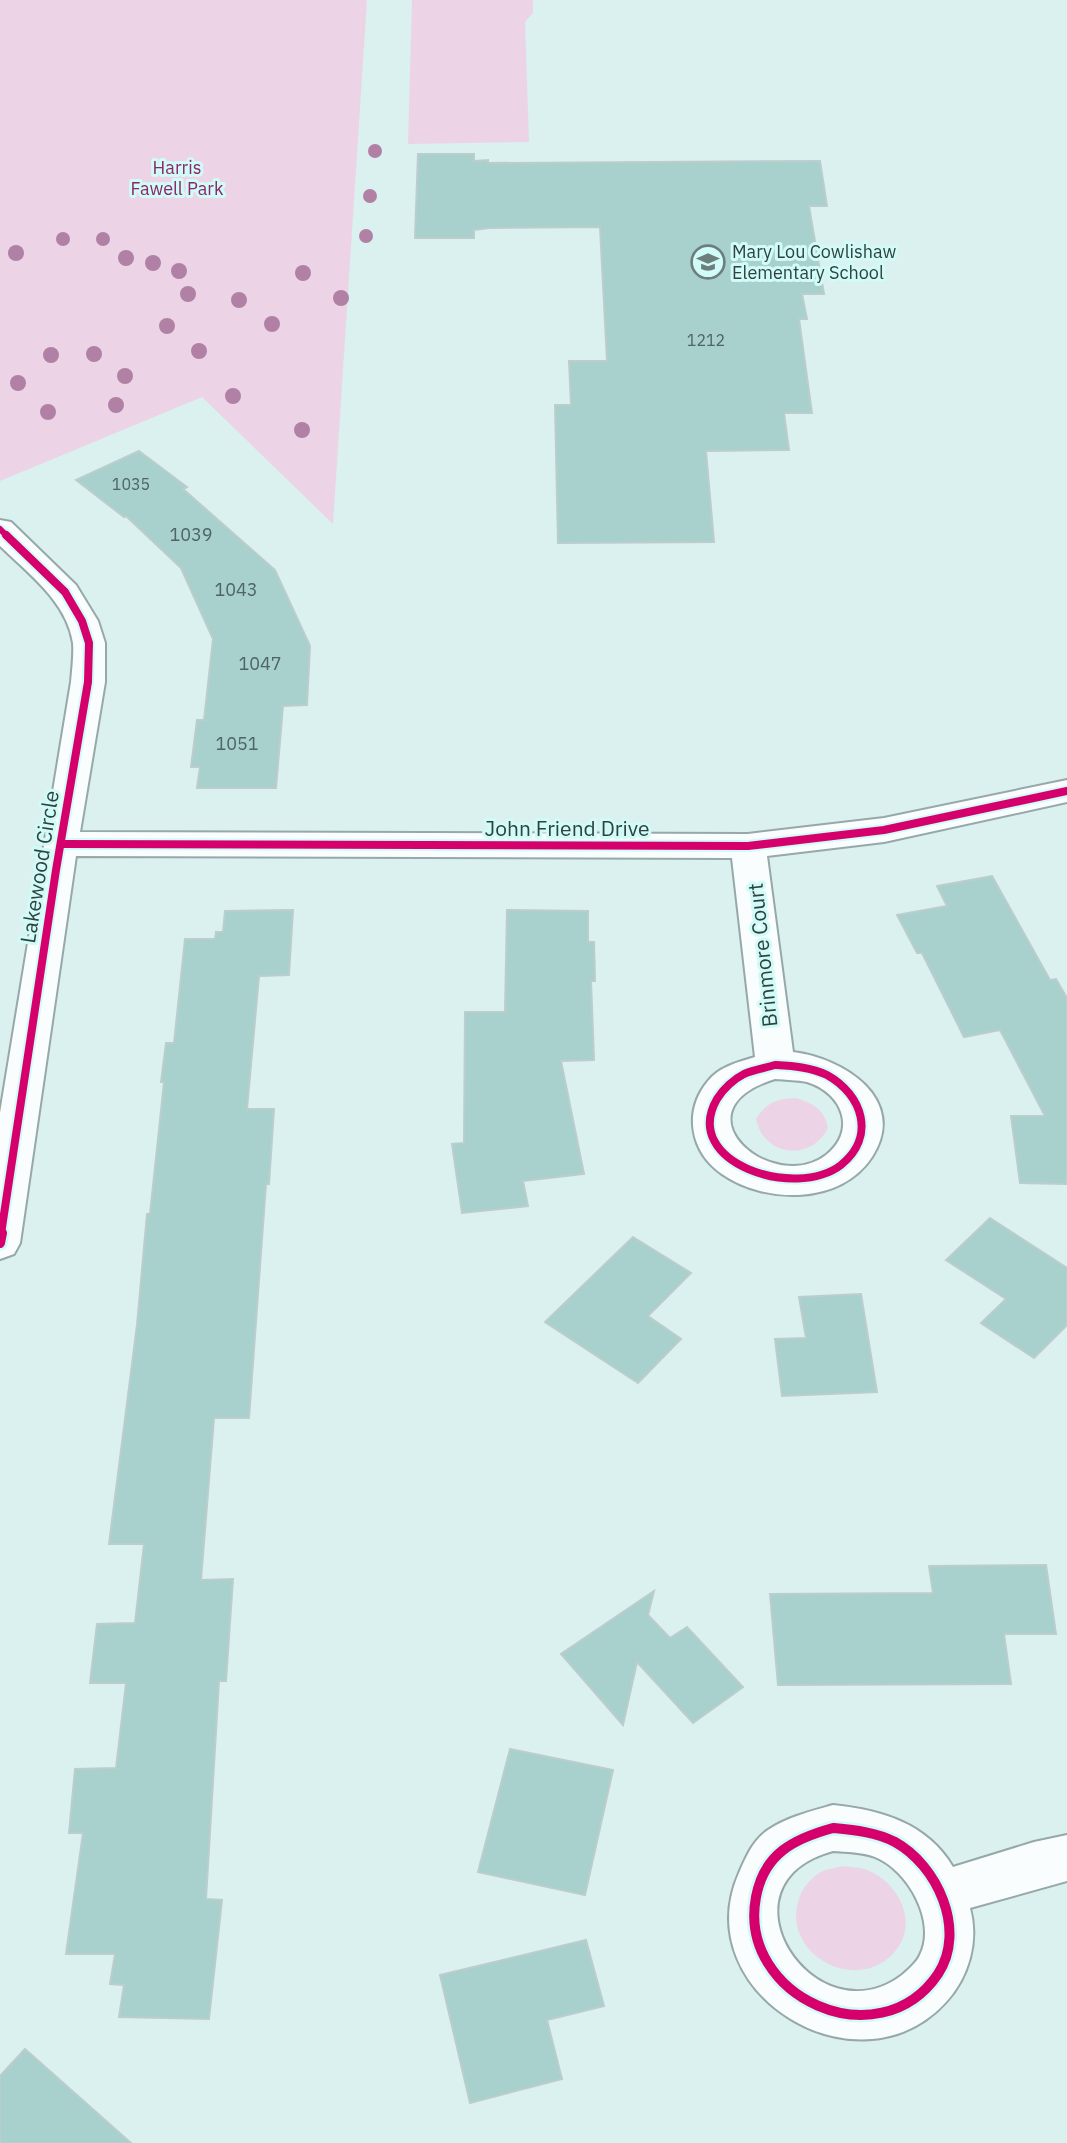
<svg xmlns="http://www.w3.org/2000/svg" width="1067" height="2143" viewBox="0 0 1067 2143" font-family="'IBM Plex Sans',sans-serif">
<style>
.green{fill:#ecd4e6}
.building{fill:#a8d0cd;stroke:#bbcdcc;stroke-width:2}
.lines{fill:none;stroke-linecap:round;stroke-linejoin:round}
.street-casing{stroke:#96a8a7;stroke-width:4}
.street{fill:#f9fdfd;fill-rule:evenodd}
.cycleway-far2-casing{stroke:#d0fbf7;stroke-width:10}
.cycleway-far1-casing{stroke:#d0fbf7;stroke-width:12}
.cycleway-casing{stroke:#d0fbf7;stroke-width:15}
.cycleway-far2{stroke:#d6006c;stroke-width:6}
.cycleway-far1{stroke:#d6006c;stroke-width:8}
.cycleway{stroke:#d6006c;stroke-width:10}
.tree{fill:#b081a5}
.labels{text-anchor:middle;stroke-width:6;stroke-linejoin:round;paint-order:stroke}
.far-number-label{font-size:16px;fill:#4e6562}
.far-park-label{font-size:18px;fill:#8d2569;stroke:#d0fbf7}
.far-poi-label{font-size:18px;fill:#30413f;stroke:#d0fbf7;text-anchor:start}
.number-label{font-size:18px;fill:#4e6562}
.street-label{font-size:21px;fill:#30413f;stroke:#d0fbf7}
</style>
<rect width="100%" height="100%" fill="#daf1ef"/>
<!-- green -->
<g class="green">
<polygon points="0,0 367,0 333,524 202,397 0,481"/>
<polygon points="412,0 533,0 533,13 525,22 529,142 408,144"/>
<path d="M796 1098C814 1104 824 1109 828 1128 811 1162 764 1157 756 1119 767 1102 776 1099 796 1098Z"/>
<path d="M842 1866C849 1867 857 1867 864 1869 894 1878 918 1917 899 1946 863 2000 777 1955 800 1896 804 1886 812 1877 821 1872 827 1869 836 1868 842 1866Z"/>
</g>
<!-- building -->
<g class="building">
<polygon points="418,154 474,154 474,161 488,160 488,163 820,161 827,206 809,206 824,294 802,294 807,319 799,319 812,413 784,413 789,450 706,451 714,542 558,543 555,405 571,405 569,361 607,361 600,227 489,228 474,230 474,238 415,238"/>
<polygon points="139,451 187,487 183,489 275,570 310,646 307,705 283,706 276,788 197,788 200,767 191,767 197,720 204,720 213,639 181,568 126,516 124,517 76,480"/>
<polygon points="992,876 1050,980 1056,979 1067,998 1067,1184 1020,1183 1011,1116 1045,1116 1000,1030 964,1037 922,953 917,953 897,915 947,906 937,886"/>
<polygon points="293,910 289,975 259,976 247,1109 274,1109 269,1184 266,1184 249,1418 214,1418 201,1580 233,1579 226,1681 219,1681 206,1899 222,1900 209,2019 119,2017 124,1985 110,1984 115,1954 66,1954 83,1833 69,1833 75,1769 116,1768 126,1683 90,1683 97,1624 135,1623 144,1544 109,1544 137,1325 147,1214 150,1214 164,1082 161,1082 166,1043 174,1043 185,939 215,939 216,932 223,932 225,911"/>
<polygon points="507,910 588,911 588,942 594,942 595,981 591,981 594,1060 561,1061 584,1174 523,1181 528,1206 462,1213 452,1144 464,1143 465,1012 505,1012"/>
<polygon points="990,1218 1067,1268 1067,1325 1034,1358 981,1323 1006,1299 946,1260"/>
<polygon points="633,1237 691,1273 648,1316 681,1339 638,1383 545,1322"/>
<polygon points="861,1294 877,1392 782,1396 775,1339 806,1338 799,1297"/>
<polygon points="1046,1565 1056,1634 1004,1634 1011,1684 778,1685 770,1594 933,1593 929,1566"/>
<polygon points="654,1591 648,1615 670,1638 687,1627 743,1687 693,1723 637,1662 623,1725 561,1654"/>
<polygon points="510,1749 613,1770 585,1895 478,1872"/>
<polygon points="586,1940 604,2006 547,2020 562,2079 470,2103 440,1975"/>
<polygon points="25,2049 131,2143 0,2143 0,2076"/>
</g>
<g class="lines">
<defs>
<g id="street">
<path d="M0 520 11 522 76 585 98 621 105 643V682L80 832 748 834 884 818 1067 780V802L884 842 767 856 793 1052C843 1058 909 1099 872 1157 841 1205 765 1204 722 1174 690 1152 683 1111 708 1081 719 1067 738 1062 755 1057L732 858 76 856 20 1243 14 1254 0 1259V1113L71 682C72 670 74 655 73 643 67 602 28 573 0 546ZM775 1079C786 1080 797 1080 807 1082 843 1093 857 1131 826 1155 773 1196 672 1111 775 1079Z"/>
<path d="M833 1805C881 1810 927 1823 953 1867L1034 1842 1067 1835V1881L970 1908C979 1941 969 1977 946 2002 859 2098 686 1993 739 1873 746 1857 753 1840 768 1830 787 1817 812 1811 833 1805ZM833 1851C847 1852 862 1852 875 1857 908 1870 937 1922 920 1955 917 1962 908 1970 902 1975 815 2041 711 1884 833 1851Z"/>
</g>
</defs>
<!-- street casing -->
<use href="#street" class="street-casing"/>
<!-- street -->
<use href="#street" class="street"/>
<defs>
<polyline id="cycleway-far2" points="0,529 8,537"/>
<g id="cycleway-far1">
<polyline points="61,844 748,846 884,830 1067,791"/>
<path d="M775 1065C792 1066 811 1067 827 1075 863 1095 876 1137 841 1165 796 1200 680 1163 717 1099 723 1089 734 1079 744 1074 754 1070 765 1068 775 1065Z"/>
<polyline points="1,1234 56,870 88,682 89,643 82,621 65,592 6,535"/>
</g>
<g id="cycleway">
<polyline points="0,1243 2,1233"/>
<path d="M833 1828C854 1830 876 1832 895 1842 937 1865 967 1930 938 1974 879 2061 737 1997 756 1897 764 1854 793 1839 833 1828Z"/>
</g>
</defs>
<!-- cycleway-far2 casing -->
<use href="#cycleway-far2" class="cycleway-far2-casing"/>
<!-- cycleway-far1 casing -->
<use href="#cycleway-far1" class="cycleway-far1-casing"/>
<!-- cycleway casing -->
<use href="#cycleway" class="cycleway-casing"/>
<!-- cycleway-far2 -->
<use href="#cycleway-far2" class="cycleway-far2"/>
<!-- cycleway-far1 -->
<use href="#cycleway-far1" class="cycleway-far1"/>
<!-- cycleway -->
<use href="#cycleway" class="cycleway"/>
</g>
<!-- trees -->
<g class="tree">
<circle cx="375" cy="151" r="7"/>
<circle cx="370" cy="196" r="7"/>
<circle cx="366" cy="236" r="7"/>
<circle cx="63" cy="239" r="7"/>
<circle cx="103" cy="239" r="7"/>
<circle cx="16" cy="253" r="8"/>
<circle cx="126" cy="258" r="8"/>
<circle cx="153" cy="263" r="8"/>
<circle cx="179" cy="271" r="8"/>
<circle cx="303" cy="273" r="8"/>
<circle cx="188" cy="294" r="8"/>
<circle cx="341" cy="298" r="8"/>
<circle cx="239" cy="300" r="8"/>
<circle cx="272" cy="324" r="8"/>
<circle cx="167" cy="326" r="8"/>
<circle cx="199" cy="351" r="8"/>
<circle cx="94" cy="354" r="8"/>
<circle cx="51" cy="355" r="8"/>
<circle cx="125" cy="376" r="8"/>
<circle cx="18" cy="383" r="8"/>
<circle cx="233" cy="396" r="8"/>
<circle cx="116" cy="405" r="8"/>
<circle cx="48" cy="412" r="8"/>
<circle cx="302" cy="430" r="8"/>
</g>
<!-- icons -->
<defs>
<symbol id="school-ring" viewBox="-11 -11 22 22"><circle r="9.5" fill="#d0fbf7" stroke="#6c7f7d" stroke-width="1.5"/><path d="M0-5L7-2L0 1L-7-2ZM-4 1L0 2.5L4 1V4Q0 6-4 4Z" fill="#6c7f7d"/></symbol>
</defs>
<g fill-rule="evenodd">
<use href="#school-ring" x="689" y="243" width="38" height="38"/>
</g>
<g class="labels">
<!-- far-number labels -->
<g class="far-number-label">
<text x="706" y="346">1212</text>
<text x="131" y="490">1035</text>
</g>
<!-- far-park labels -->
<g class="far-park-label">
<text x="177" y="174">Harris<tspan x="177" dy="21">Fawell Park</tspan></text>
</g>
<!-- far-poi labels -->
<g class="far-poi-label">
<text x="732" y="258">Mary Lou Cowlishaw<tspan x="732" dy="21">Elementary School</tspan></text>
</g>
<!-- number labels -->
<g class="number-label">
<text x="191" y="541">1039</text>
<text x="236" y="596">1043</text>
<text x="260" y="670">1047</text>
<text x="237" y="750">1051</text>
</g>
<!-- street labels -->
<g class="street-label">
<text x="567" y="836">John Friend Drive</text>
<text transform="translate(40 867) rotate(-81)" y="7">Lakewood Circle</text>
<text transform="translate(763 955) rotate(-96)" y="7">Brinmore Court</text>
</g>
</g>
</svg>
